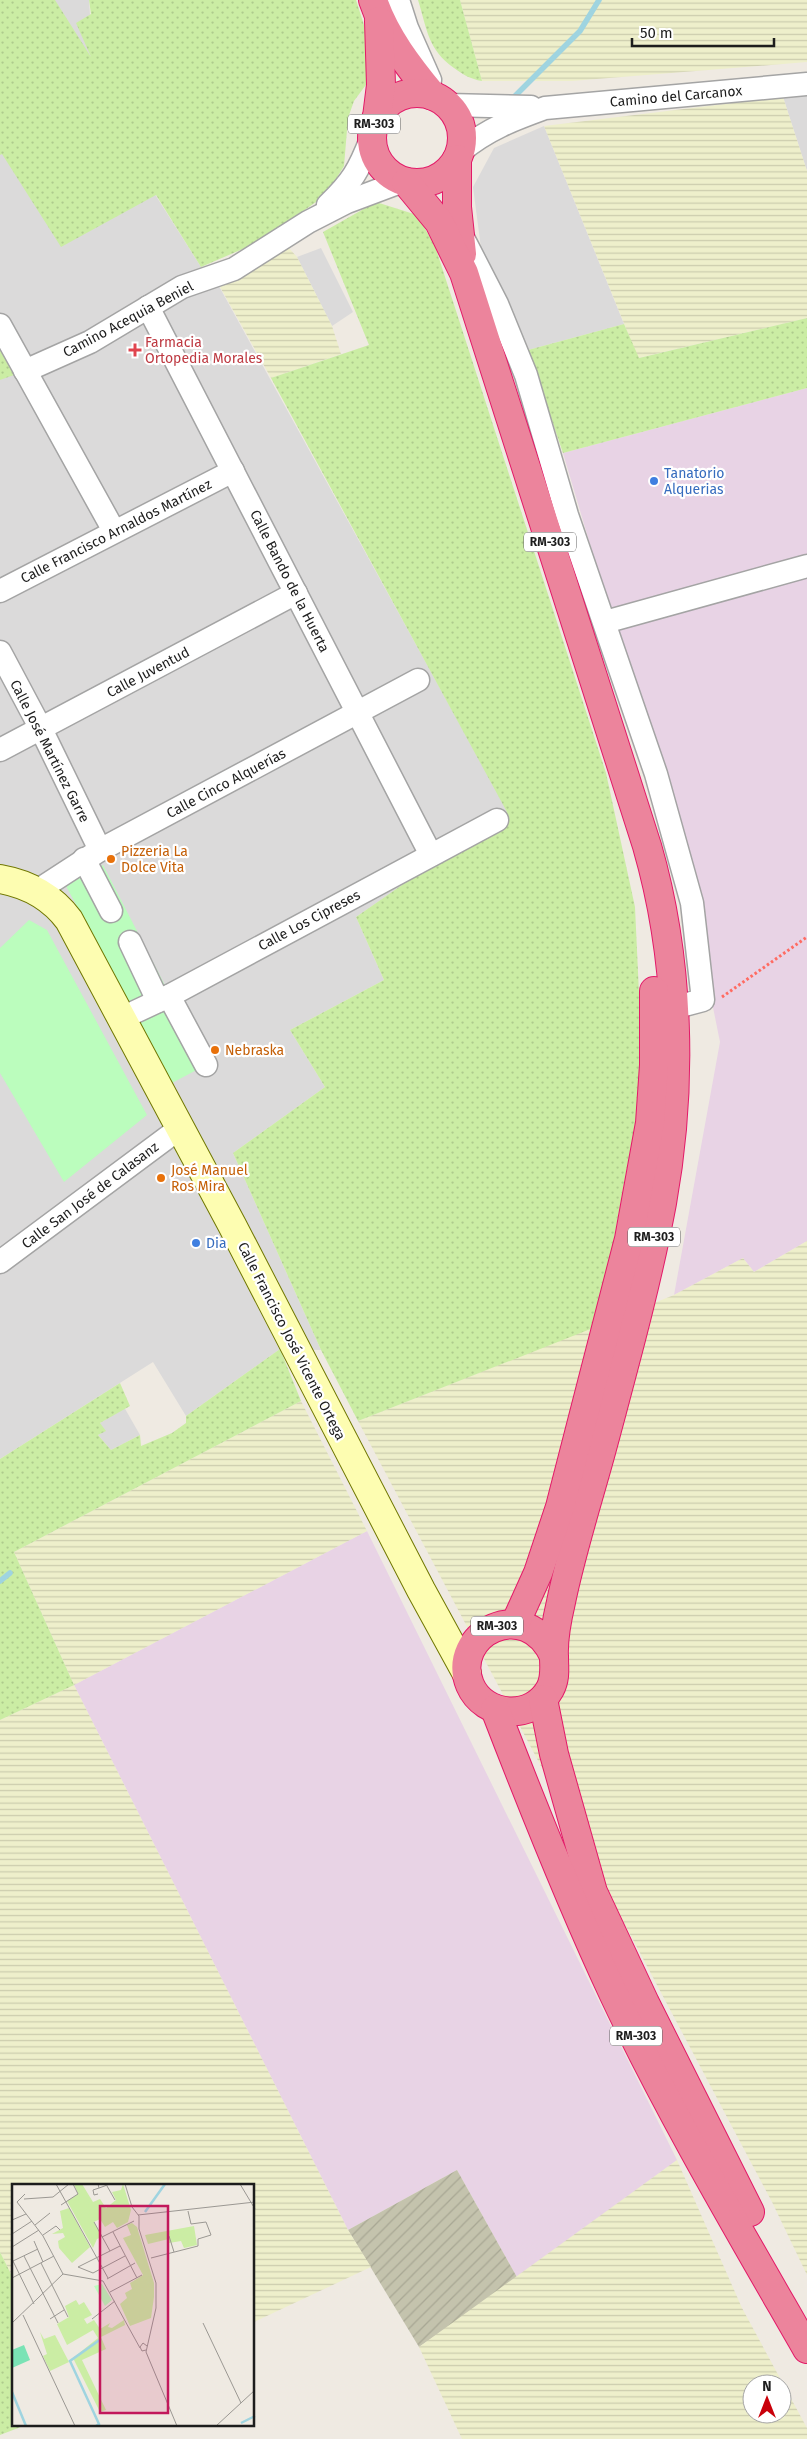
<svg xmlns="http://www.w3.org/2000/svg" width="807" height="2439" viewBox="0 0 807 2439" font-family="'Fira Sans',sans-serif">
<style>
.residential{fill:#dbdada}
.industrial{fill:#e8d3e5}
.construction{fill:url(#construction-furrows)}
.farmland{fill:url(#farmland-rules);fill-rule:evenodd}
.grass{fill:url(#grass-dots)}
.park{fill:#bbfdbd}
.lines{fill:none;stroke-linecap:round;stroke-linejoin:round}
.stream{stroke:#9fd4e0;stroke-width:5.5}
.street-casing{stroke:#a4a4a4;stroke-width:25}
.secondary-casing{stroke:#707700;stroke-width:30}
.highway-casing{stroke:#e31968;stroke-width:30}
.path{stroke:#ff6b62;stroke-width:3;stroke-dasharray:2.5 2.5;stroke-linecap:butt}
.street{stroke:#fff;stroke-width:22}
.secondary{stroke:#fdfdb1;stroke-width:28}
.highway{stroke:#ec849c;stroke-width:28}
.health-dot{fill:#e0444e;stroke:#fff;stroke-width:2}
.shop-dot{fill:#3f7fe0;stroke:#fff;stroke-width:2}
.food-dot{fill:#e8710a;stroke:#fff;stroke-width:2}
.labels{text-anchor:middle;stroke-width:4.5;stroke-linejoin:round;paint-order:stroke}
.shield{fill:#fff;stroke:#616161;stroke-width:1}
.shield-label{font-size:12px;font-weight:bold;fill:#1d1d1d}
.street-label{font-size:14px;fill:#1d1d1d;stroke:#fff}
.health-label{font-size:14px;fill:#be3a42;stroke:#fff;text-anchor:start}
.shop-label{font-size:14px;fill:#366cbe;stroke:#fff;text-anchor:start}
.food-label{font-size:14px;fill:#c56008;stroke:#fff;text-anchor:start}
.inset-river{fill:none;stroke:#9fd4e0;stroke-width:2.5}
.inset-road{fill:none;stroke:#9b9893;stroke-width:1}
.view{fill:#c2185b;fill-opacity:0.15;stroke:#c2185b;stroke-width:2.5}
.inset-edge{fill:none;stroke:#1d1d1d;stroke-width:2.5}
</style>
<defs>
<pattern id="construction-furrows" width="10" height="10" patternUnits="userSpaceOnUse" patternTransform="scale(1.25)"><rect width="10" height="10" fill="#c4c3ad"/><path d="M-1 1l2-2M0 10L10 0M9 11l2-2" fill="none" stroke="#a8a794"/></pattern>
<pattern id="farmland-rules" width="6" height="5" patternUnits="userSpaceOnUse" patternTransform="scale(1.25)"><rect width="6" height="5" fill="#eeefcb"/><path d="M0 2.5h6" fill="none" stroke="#ccccae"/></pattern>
<pattern id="grass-dots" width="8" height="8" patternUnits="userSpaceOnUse" patternTransform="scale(1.25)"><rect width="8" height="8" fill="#cbeda4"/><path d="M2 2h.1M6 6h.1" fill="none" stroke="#aecb8d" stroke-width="1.8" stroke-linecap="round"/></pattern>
</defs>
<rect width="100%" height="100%" fill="#efeae2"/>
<!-- residential -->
<g class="residential">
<polygon points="0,0 89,0 90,15 77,23 139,169 201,267 220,288 508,812 356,917 384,980 290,1030 325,1087 233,1153 321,1350 280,1349 186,1416 153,1362 0,1459"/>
<polygon points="807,95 807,171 783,97"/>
<polygon points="544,126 624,324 528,350 481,248 473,187 494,148"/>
<polygon points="321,248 353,312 332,326 297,257"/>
<polygon points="124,1407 140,1435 111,1450 98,1435 105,1431 99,1424"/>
</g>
<!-- industrial -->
<g class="industrial">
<polygon points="807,388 807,1241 754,1272 743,1258 674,1295 720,1042 692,903 621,649 563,453"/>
<polygon points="367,1531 677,2160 518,2279 457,2170 348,2230 74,1685"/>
</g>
<!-- construction -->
<polygon class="construction" points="457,2170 518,2279 419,2347 348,2230"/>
<!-- farmland -->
<g class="farmland">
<polygon points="460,0 807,0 807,62 572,81 482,81"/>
<polygon points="783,97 807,171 807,318 638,358 544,126"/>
<polygon points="288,247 297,257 332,326 341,354 271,378 220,287 264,264"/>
<polygon points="807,1241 807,2275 772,2202 358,1421 674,1295 743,1258 754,1272"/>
<polygon points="301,1401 367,1531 74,1685 348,2230 371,2267 254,2322 254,2185 14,2185 14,2280 0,2252 0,1720 74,1685 14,1552"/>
<path d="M677 2160 742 2308 807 2428V2439H462L419 2347ZM752 2384H782V2414H752Z"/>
</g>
<!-- grass -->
<g class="grass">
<polygon points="0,0 55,0 91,57 76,23 91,14 89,0 356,0 372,50 368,82 354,101 348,118 344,166 326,195 259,242 201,267 156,195 61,247 2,154 0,155"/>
<path d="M418 0H460L482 81C470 79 464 75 454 68 428 50 427 29 418 0Z"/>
<polygon points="376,202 417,215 435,246 606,773 635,907 643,1080 598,1326 358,1421 321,1350 233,1153 325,1087 290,1030 384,980 356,917 507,812 271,378 369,345 323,232"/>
<polygon points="807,318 807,388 563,453 528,350 624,324 639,358"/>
<polygon points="0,326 25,371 0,380"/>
<polygon points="280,1349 301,1401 14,1552 74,1685 0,1720 0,1459 120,1383 130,1406 100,1423 106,1431 98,1435 111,1450 140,1435 141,1446 172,1433 186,1423 186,1416"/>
<polygon points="0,2252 14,2280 14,2425 26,2425 0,2435"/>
</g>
<!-- park -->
<g class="park">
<polygon points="103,865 206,1065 172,1083 66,886"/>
<polygon points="29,920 47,930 147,1115 64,1182 0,1073 0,948"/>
</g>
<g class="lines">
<!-- stream -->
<g class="stream">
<polyline points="511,100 580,31 599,0"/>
<polyline points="0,1581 10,1573"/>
</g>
<defs>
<g id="street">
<polyline points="398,0 407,28 430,80"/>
<polyline points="448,105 531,107"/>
<path d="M461 151C488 129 512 120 545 108L807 84"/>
<path d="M328 205C352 182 359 170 371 139"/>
<polyline points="460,232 497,304 526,375 567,515 656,774 692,903 703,1000 673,1008"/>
<polyline points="148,307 431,855"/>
<polyline points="0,325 114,531"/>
<polyline points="25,371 90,342 182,287 234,269 308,222 347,202 403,181"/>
<polyline points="0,591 233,471"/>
<polyline points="605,622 807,566"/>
<polyline points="0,652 41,729 100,850"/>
<polyline points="0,750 296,593"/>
<polyline points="84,859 111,911"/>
<polyline points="37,891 100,850 418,680"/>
<polyline points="130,942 158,1001"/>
<polyline points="169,996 206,1065"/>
<polyline points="122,1018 169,996 497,820"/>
<polyline points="0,1262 180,1128"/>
</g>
<path id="secondary" d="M0 879C28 884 52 897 69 920L232 1225 421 1590 467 1674"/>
<g id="highway">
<path d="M373 0C385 36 409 67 433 96"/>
<circle cx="417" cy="138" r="45"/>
<polyline points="377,117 381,85 379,21"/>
<polyline points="457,159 457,207 462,254"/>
<path d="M406 182 439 222 464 273 647 846C680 960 683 1087 662 1203 647 1283 625 1362 604 1441 590 1494 572 1548 561 1602 557 1619 553 1639 554 1657 554 1668 556 1678 550 1689 533 1721 484 1718 470 1685 449 1634 526 1594 554 1656"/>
<polyline points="515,1624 538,1573 560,1507 629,1239 650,1123 654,1065 654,991"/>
<polyline points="543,1699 554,1754 593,1892 645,2003 750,2212"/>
<path d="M495 1709C532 1805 570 1901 614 1995 670 2114 741 2234 807 2349"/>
</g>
</defs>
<!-- street casing -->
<use href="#street" class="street-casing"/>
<!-- secondary casing -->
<use href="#secondary" class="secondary-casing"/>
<!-- highway casing -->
<use href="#highway" class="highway-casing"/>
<!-- path -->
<polyline class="path" points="722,997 807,937"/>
<!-- street -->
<use href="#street" class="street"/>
<!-- secondary -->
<use href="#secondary" class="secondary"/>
<!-- highway -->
<use href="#highway" class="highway"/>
</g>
<!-- markers -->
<path class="health-dot" d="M132.5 342.5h5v5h5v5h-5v5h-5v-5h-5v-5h5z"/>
<g class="shop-dot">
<circle cx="654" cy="481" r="5"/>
<circle cx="196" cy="1243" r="5"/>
</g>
<g class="food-dot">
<circle cx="111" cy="859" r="5"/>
<circle cx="215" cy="1050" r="5"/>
<circle cx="161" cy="1178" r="5"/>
</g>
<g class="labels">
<!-- shield labels -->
<g class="shield">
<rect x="348" y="114.5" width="52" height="19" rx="4"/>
<rect x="524" y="532.5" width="52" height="19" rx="4"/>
<rect x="628" y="1227.5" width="52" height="19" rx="4"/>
<rect x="471" y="1616.5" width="52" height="19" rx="4"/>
<rect x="610" y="2026.5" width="52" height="19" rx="4"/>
</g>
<g class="shield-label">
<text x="374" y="128">RM-303</text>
<text x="550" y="546">RM-303</text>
<text x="654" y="1241">RM-303</text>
<text x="497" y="1630">RM-303</text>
<text x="636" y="2040">RM-303</text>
</g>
<!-- street labels -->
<g class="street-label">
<text transform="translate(676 96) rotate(-5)" y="5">Camino del Carcanox</text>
<text transform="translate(128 319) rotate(-28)" y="5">Camino Acequia Beniel</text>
<text transform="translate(116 531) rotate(-27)" y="5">Calle Francisco Arnaldos Martínez</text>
<text transform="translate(290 581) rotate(63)" y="5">Calle Bando de la Huerta</text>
<text transform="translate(148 672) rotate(-28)" y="5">Calle Juventud</text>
<text transform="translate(50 751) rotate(63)" y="5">Calle José Martínez Garre</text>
<text transform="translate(226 783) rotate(-28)" y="5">Calle Cinco Alquerías</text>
<text transform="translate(309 920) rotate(-28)" y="5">Calle Los Cipreses</text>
<text transform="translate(90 1195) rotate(-37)" y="5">Calle San José de Calasanz</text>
<text transform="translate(292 1341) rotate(63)" y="5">Calle Francisco José Vicente Ortega</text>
</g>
<!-- health labels -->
<g class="health-label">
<text x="145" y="347">Farmacia<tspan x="145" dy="16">Ortopedia Morales</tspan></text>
</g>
<!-- shop labels -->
<g class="shop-label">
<text x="664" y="478">Tanatorio<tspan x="664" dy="16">Alquerias</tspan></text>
<text x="206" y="1248">Dia</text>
</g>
<!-- food labels -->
<g class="food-label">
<text x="121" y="856">Pizzeria La<tspan x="121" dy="16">Dolce Vita</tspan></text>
<text x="225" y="1055">Nebraska</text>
<text x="171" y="1175">José Manuel<tspan x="171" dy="16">Ros Mira</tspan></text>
</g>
</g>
<!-- overview -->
<g transform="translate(12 2184)">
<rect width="242" height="242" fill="#efeae2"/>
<path d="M62 0H70L81 18 88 15 94 24 104 16 100 8 109 6 111 0 119 26 116 38 105 44 101 38 93 43 88 35 82 38 90 53 85 55 81 64 55 17 66 10ZM57 24 78 63 60 79 47 64 46 57 53 53 51 49 40 50 51 44 48 27ZM120 39 125 43 142 99V113L139 134 118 142 108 120 115 114 113 109 120 105 118 99 131 91 111 54 119 51 115 41ZM182 42 185 61 172 64 169 57 157 59V55L136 60 133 51ZM64 116 67 121 72 118 80 131 72 135 75 140 82 136 88 145 98 139 96 143 100 144 112 136 113 141 89 153 94 165 70 176 94 226 88 228 61 174 86 154 81 146 55 161 45 140 57 133 53 122ZM28 148 32 155 43 151 57 178 38 187 31 172 35 170Z" fill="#cbeda4"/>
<path d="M90 100 100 116 93 122 82 102Z" fill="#bbfdbd"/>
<path d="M12 161 18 176 0 184V166Z" fill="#7ae3b5"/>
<path class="inset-river" d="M133 28 153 0M0 208 14 242M229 239 243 232M84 242 87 240 58 177 89 155"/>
<path class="inset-road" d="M44 0 96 94M86 0 87 4 98 0M113 0 120 23 127 32V45L144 99V124L134 168 165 242M228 0 243 25M95 2 103 16M13 10 5 18 31 52 51 90 91 97M86 10 82 11 81 6 87 4M12 15 41 13 57 0M49 21 66 10 61 0M126 31 243 18M0 36 14 30M82 38 98 67M23 41 38 29M101 48 125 94M0 50 20 37M31 51 44 42 48 46M157 52 162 68M90 53 122 37M22 57 31 78M0 63 27 46M12 72 46 139M139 74 186 62V55L199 51 194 38 179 40 176 27M0 75 22 120M1 77 26 65M29 79 56 133M66 83 81 89 113 72M66 83 108 62M0 94 42 72M95 95 123 79M91 97 128 164M98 108 130 91M11 131 63 242M38 135 52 126M80 135 103 117M0 139 51 90M191 139 229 219M134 166 130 167 128 163 131 159 135 162M204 242 243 206"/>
<path class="view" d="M88 22H156V229H88Z"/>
<rect width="242" height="242" class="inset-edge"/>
</g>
<!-- north arrow -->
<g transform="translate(767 2399)"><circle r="24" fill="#ffffff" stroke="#a5a5a5"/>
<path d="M0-4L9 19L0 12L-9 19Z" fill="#c9000a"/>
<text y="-8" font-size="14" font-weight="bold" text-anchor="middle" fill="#1d1d1d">N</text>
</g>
<!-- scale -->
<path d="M632 38v8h142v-8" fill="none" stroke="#1d1d1d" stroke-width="2.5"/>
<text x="640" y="38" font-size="15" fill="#1d1d1d" stroke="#ffffff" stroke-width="4" paint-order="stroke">50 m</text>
</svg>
